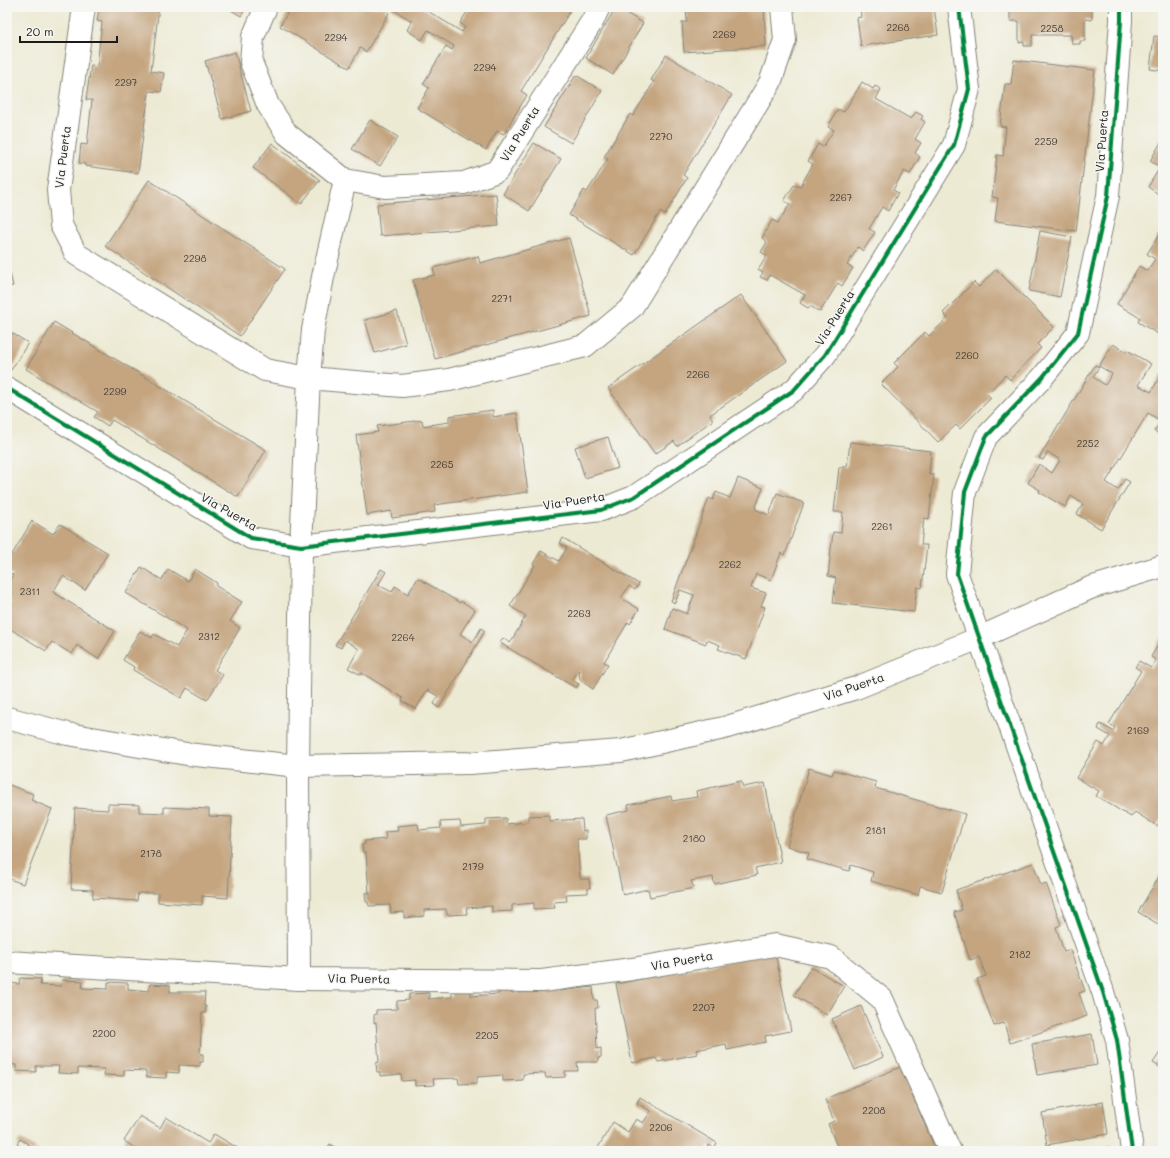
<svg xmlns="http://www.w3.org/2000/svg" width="1170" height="1158" viewBox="0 0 1170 1158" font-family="Mali,sans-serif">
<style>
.building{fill:#c4a580}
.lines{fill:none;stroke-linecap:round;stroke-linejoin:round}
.minor-casing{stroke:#848378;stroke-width:24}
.tertiary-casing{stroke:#848378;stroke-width:24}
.minor{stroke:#fff;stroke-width:22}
.tertiary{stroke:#fff;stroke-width:22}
.cycleway-casing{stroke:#f6f6f2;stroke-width:6}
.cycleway{stroke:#00873e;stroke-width:4}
.labels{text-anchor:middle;stroke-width:3;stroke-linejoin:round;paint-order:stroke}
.number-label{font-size:10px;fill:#463e35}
.street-label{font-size:12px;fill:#1c1c1c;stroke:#f6f6f2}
</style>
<rect width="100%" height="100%" fill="#f6f6f2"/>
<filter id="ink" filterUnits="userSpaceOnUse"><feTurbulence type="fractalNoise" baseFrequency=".025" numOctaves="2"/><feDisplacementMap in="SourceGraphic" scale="8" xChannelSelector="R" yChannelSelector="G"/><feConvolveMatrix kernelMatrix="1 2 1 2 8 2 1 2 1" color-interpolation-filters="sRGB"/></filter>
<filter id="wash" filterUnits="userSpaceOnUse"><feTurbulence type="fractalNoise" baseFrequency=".012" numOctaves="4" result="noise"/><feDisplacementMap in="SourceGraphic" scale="16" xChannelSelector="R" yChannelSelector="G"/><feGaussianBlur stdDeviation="0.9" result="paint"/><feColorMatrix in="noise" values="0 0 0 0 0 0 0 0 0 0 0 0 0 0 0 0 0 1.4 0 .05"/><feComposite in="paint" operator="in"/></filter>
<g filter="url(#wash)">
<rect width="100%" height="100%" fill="#edead4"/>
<g id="blocks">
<!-- building -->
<g class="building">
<polygon points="99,7 159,7 151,71 164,73 161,92 149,91 138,173 85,166 85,164 79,163 81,144 87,145 92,100 86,100 91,65 97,66 102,22 97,21"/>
<polygon points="226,7 247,7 241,16"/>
<polygon points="291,7 386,7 384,9 389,13 366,52 360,48 349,68 280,26"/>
<polygon points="389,7 421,7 462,32 465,27 460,23 470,7 564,7 570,11 521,91 527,95 504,134 497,131 486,150 417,108 429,88 423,84 446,46 452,50 454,46 428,30 422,40 407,30 412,21"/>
<polygon points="616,7 643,23 613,75 586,58"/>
<polygon points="686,7 764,7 766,46 684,52 682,22 687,22"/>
<polygon points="860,7 934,7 938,35 861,46 857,18 861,17"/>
<polygon points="1004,7 1092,7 1092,20 1085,19 1085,41 1080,41 1080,44 1072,44 1071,35 1032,35 1032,46 1024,46 1024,42 1019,43 1019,21 1010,21 1010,9 1004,9"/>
<polygon points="1154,36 1163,37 1163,71 1150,69"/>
<polygon points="235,52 251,111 222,119 205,61"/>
<polygon points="666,55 732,95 683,175 687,178 665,215 660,212 634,255 569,215 584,190 587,192 608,159 604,157 630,114 633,116 654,82 651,80"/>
<polygon points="1014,60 1095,70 1076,231 995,221 998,198 992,197 997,155 1003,156 1006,127 1000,126 1005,84 1011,84"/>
<polygon points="576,75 602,91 571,143 544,127"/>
<polygon points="862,82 873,89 875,86 881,89 876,99 911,119 916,112 923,116 921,119 925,122 915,139 921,143 915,153 920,157 910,174 904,171 893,190 898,193 888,211 882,207 869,229 875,232 863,251 858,247 847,265 853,268 842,286 838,283 820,312 810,306 808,308 800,303 805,295 770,275 767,280 760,277 763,273 758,270 767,256 761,252 767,242 762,238 772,220 778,223 790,204 784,201 794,185 800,187 813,164 808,161 818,144 823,147 834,130 828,127 838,109 844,112"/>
<polygon points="370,120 398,137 380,166 352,149"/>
<polygon points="1163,139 1163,197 1148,187 1160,167 1150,161"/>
<polygon points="272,143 320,180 301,204 253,168"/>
<polygon points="534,143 561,159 529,211 503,194"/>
<polygon points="149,180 285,269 240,336 105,246"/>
<polygon points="496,194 499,226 380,236 377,204"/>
<polygon points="1162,230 1163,231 1163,337 1138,322 1140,318 1117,304 1139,266 1147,271 1155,259 1147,254"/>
<polygon points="1040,231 1072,237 1060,297 1029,291"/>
<polygon points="569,238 591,316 435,359 413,280 435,275 433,268 478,256 480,263"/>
<polygon points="7,260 13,286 7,287"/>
<polygon points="996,269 1054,327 1037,344 1041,348 1010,380 1005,375 987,394 991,398 960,429 956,425 938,442 881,384 898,367 894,363 925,332 929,336 948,318 943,313 974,282 979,287"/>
<polygon points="741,295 787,361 710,415 713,420 677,446 674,441 655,454 608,388"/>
<polygon points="397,311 406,344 375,353 365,320"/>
<polygon points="54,322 266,450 238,497 112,420 108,426 94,417 98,412 26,369"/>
<polygon points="7,330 28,343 11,370 7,367"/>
<polygon points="1113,344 1126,352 1127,350 1151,364 1138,385 1151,392 1163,372 1163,427 1159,434 1154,431 1161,421 1148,413 1106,482 1118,490 1125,479 1130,482 1101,529 1077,514 1083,504 1071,496 1065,507 1039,492 1040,490 1028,483 1039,464 1052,473 1060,460 1048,452 1043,460 1039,458 1095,365 1099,367 1093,377 1105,385 1112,374 1099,366"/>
<polygon points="493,410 493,417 517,413 528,492 434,505 435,512 392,518 391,511 367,515 356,435 378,432 377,426 422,420 423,426 449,422 449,416"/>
<polygon points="608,437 618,468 585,478 575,447"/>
<polygon points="850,442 931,451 929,475 934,475 929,519 924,518 921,545 927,545 922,588 917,587 914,612 833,603 836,578 828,576 833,532 841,533 843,512 834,512 839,467 847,467"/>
<polygon points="738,478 763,488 755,509 769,515 777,493 804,503 785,555 781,553 771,580 756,574 751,588 766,593 761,606 765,607 746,659 718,649 720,645 707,640 706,644 665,629 672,608 687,614 694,595 680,590 675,603 671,601 709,498 713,500 716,492 730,498"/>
<polygon points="32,521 53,534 60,524 108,553 85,590 63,576 53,592 115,631 98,659 77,645 72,654 52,642 46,651 7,627 7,608 11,602 7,599 7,584 13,575 7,571 7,563"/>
<polygon points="563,538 639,584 635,590 629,586 621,598 639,609 630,624 628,622 604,662 608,664 593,689 580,680 579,670 572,680 579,684 576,688 500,643 503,638 510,643 526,616 510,606 535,565 533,564 541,551 559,561 567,548 560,543"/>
<polygon points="141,567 162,580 168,569 188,581 195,569 217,583 216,586 242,602 230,621 240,628 215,670 223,675 207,700 187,688 181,698 133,670 134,667 123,660 140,631 152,638 154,634 177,647 187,630 126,593"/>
<polygon points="381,569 386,572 378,585 392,592 395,586 408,594 418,578 460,603 461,601 475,610 460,634 473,642 481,628 485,631 439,708 434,704 438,696 427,690 416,709 402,701 403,698 362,673 361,675 348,668 359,649 345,640 341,648 335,645"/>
<polygon points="1163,636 1163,816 1157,826 1135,812 1131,817 1096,796 1099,791 1076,778 1098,742 1104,746 1110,736 1098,729 1100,724 1113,731 1115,727 1109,724 1141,671 1135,667 1139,661 1151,668 1156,660 1151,657"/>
<polygon points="809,768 832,775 834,770 876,782 875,788 965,814 942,892 920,886 918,895 871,881 873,872 851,865 849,871 807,859 809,853 787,846"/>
<polygon points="741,781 743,787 765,783 781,862 755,868 757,875 714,884 713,877 691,881 694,888 650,897 648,889 623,895 606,815 629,810 628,805 671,796 672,801 697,797 696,791"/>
<polygon points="7,784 33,794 31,800 52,809 23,884 7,878"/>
<polygon points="108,804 139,805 139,812 164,813 164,807 209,809 209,816 232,817 228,898 202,896 202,905 158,902 158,893 138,893 137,901 93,898 93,890 71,889 75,808 108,810"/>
<polygon points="549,815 549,821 582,819 583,831 586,830 586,839 577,839 580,879 589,879 590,888 588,888 588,893 566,894 567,901 554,902 555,908 534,909 534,903 512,905 512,911 492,912 492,906 466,908 467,914 447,915 446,909 424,910 424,916 404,918 404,912 391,913 390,905 369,906 368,902 366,902 365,893 369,893 366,853 363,853 362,845 365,844 365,841 386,839 385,832 398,831 397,826 418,824 419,830 441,828 440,822 460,821 461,827 486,825 486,819 506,818 506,824 528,822 528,816"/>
<polygon points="1033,863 1041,885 1046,883 1061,925 1056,927 1064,952 1070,950 1085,991 1079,993 1087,1016 1010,1043 1004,1023 994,1026 977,979 986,976 979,957 970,960 954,912 962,910 956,890"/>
<polygon points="1163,870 1163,927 1138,912"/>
<polygon points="775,952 791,1031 765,1036 766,1042 727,1050 726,1044 696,1050 697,1054 658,1062 656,1058 632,1063 616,984"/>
<polygon points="811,967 844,986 827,1015 794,995"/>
<polygon points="20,978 41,979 40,985 61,986 62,980 83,981 82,988 108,989 108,982 128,983 128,989 149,991 150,984 170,985 170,992 205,992 204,1006 206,1006 205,1013 202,1013 200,1054 203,1054 203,1062 200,1062 200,1066 179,1065 179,1073 166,1072 166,1078 146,1077 146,1071 124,1070 124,1076 104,1075 105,1069 78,1068 78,1074 58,1073 59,1066 36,1066 36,1072 16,1071 16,1065 7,1064 7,983 19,984"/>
<polygon points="559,985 559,991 593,987 594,1000 597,1000 598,1008 595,1008 597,1049 601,1048 601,1057 598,1058 598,1062 577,1062 578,1071 565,1071 565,1077 546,1078 545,1073 523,1074 523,1080 503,1081 503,1075 477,1077 477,1083 459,1084 458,1078 433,1079 434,1085 415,1086 415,1080 402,1081 401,1074 380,1076 380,1072 377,1072 376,1063 379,1062 376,1022 374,1023 374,1015 376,1014 376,1010 397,1009 397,1001 409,1000 409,994 429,993 429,999 452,997 452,991 471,990 471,996 499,994 499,989 518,987 518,993 540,991"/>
<polygon points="861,1006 883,1057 855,1070 832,1019"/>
<polygon points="1092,1034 1097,1065 1037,1075 1032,1044"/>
<polygon points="1163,1048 1163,1069 1153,1063"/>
<polygon points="900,1067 936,1151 839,1151 828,1124 834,1121 825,1099"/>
<polygon points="640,1097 717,1143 714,1148 709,1145 706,1149 710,1151 596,1151 613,1122 628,1132 636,1119 643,1123 651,1111 637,1103"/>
<polygon points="1103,1102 1108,1134 1047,1145 1042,1113"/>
<polygon points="140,1116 160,1128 166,1117 208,1143 214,1134 241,1150 240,1151 140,1151 124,1141"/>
<polygon points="20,1139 39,1151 28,1151 17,1144"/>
<polygon points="330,1144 342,1151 326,1151"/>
<polygon points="1109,1147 1110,1151 1090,1151 1090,1150"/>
</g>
</g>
</g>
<g filter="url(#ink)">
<use href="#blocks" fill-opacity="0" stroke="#848378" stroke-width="1"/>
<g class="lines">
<defs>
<g id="minor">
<polyline points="84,7 58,190 61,225 76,254 265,370 309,378 402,386 449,380 585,346 632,307 770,83 785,40 782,7"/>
<polyline points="266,7 253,37 251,62 268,105 287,134 345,180 385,187 464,183 497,171 593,20 599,7"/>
<polyline points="1121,7 1121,21 1108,196 1078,333 1042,378 986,437 965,492 957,574 1103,992 1117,1040 1132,1151"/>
<polyline points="7,388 251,538 301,546 601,510 634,497 794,390 825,355 954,145 969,89 959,7"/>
<polyline points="7,962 299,979 542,981 632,969 775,945 831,957 882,999 950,1151"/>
<polyline points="299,979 298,766 301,546 309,378 313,330 323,277 345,180"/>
</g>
<polyline id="tertiary" points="7,718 68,734 187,754 298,766 470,763 621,751 724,728 856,688 979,638 1090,588 1163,566"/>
</defs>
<!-- minor casing -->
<use href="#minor" class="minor-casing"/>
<!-- tertiary casing -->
<use href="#tertiary" class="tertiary-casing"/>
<!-- minor -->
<use href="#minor" class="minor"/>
<!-- tertiary -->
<use href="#tertiary" class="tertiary"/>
<defs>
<g id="cycleway">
<polyline points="1121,7 1121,21 1108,196 1078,333 1042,378 986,437 965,492 957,574 1103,992 1117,1040 1132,1151"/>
<polyline points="7,388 251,538 301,546 601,510 634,497 794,390 825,355 954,145 969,89 959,7"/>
</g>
</defs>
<!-- cycleway casing -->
<use href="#cycleway" class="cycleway-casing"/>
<!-- cycleway -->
<use href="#cycleway" class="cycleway"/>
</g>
</g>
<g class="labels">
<!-- number labels -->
<g class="number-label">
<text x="898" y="31">2268</text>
<text x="1052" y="32">2258</text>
<text x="724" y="38">2269</text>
<text x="336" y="41">2294</text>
<text x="485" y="71">2294</text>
<text x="126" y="86">2297</text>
<text x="661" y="140">2270</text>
<text x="1046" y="145">2259</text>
<text x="841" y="201">2267</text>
<text x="195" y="262">2298</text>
<text x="502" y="302">2271</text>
<text x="967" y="359">2260</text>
<text x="698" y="378">2266</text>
<text x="115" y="395">2299</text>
<text x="1088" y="447">2252</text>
<text x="442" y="468">2265</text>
<text x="882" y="530">2261</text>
<text x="730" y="568">2262</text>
<text x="30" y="595">2311</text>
<text x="579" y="617">2263</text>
<text x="209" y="640">2312</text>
<text x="403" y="641">2264</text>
<text x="1138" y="734">2169</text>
<text x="876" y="834">2181</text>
<text x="694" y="842">2180</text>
<text x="151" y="857">2178</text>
<text x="473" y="870">2179</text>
<text x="1020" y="958">2182</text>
<text x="704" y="1011">2207</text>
<text x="104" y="1037">2200</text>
<text x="487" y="1039">2205</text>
<text x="874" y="1114">2208</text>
<text x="661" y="1131">2206</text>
</g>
<!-- street labels -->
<g class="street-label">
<text transform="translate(520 134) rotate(-58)" y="4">Via Puerta</text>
<text transform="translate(1102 141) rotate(-86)" y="4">Via Puerta</text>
<text transform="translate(63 157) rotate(-83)" y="4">Via Puerta</text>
<text transform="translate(835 318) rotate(-58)" y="4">Via Puerta</text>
<text transform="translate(574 501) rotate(-9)" y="4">Via Puerta</text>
<text transform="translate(229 512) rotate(30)" y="4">Via Puerta</text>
<text transform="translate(854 687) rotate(-19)" y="4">Via Puerta</text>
<text transform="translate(682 961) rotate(-10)" y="4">Via Puerta</text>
<text transform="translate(359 979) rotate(1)" y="4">Via Puerta</text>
</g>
</g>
<!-- margin -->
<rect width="1170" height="1158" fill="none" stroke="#f6f6f2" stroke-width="24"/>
<!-- scale -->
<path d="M20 36v6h97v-6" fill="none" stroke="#1c1c1c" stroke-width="2"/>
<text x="26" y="36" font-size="12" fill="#1c1c1c" stroke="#f6f6f2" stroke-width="3" paint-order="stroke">20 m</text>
</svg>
